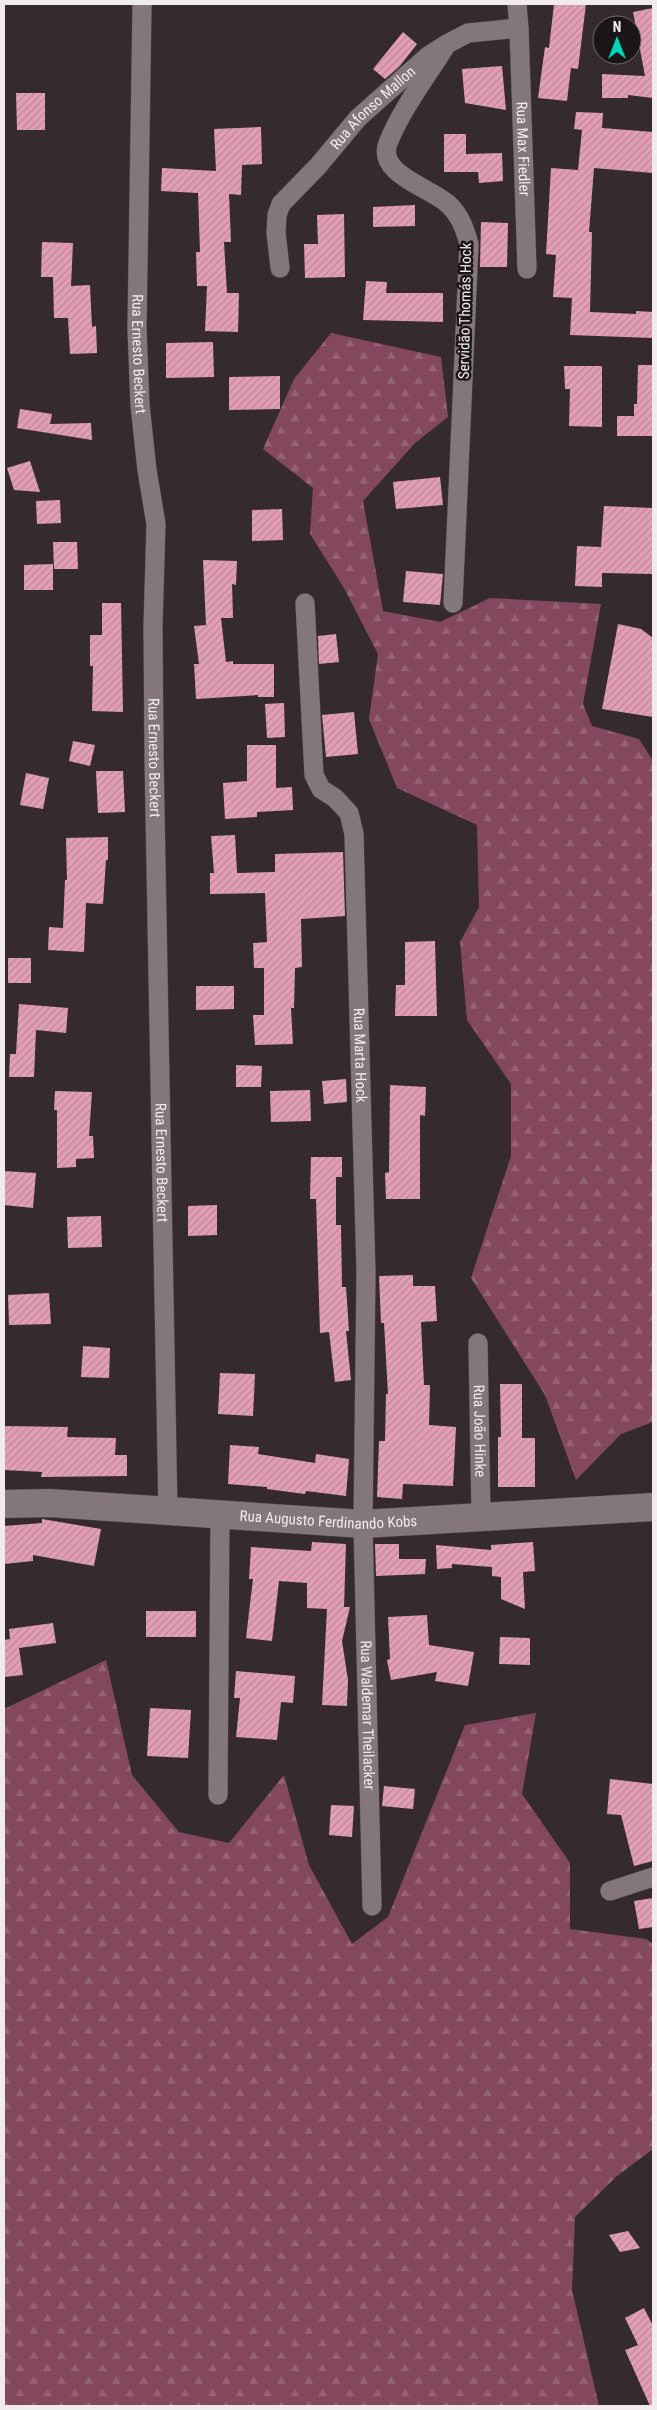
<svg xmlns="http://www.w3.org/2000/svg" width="657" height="2410" viewBox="0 0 657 2410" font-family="'Roboto Condensed',sans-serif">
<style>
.forest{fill:url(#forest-firs)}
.building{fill:url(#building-hatch)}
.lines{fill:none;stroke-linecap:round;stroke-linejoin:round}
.street-casing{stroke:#4f484a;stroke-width:20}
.secondary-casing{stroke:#4f484a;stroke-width:29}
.street{stroke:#83777b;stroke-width:19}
.secondary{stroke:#83777b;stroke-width:28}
.labels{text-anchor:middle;stroke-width:5;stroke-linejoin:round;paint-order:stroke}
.street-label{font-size:15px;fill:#f2ebed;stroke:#1a1516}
</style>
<defs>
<pattern id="forest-firs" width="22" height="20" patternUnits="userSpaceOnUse" patternTransform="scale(1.25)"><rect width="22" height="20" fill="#84485e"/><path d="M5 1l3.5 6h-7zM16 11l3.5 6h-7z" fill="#966375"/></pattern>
<pattern id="building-hatch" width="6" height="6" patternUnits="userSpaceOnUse" patternTransform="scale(1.25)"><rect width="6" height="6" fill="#e29eb5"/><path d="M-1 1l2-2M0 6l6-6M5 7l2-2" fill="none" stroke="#bc889a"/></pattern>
</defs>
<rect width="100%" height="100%" fill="#352b2e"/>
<!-- forest -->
<g class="forest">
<polygon points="331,333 441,357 448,417 415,443 363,501 383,611 440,622 490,598 601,604 583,704 592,726 639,739 653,761 653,1422 621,1434 576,1480 545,1395 471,1278 511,1156 511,1084 467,1020 460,942 479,907 477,825 397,788 369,719 378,654 344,588 310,534 313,488 263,449 294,379"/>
<polygon points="106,1660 132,1775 179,1832 229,1843 284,1775 309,1865 352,1944 388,1917 465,1725 536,1713 522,1794 570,1863 570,1929 646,1939 653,1944 653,2149 617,2176 575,2217 572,2290 599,2406 4,2406 4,1709"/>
</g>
<!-- building -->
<g class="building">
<polygon points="554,4 586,4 578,69 571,68 567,101 538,98 545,47 549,48"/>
<polygon points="653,8 653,98 628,95 628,98 602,98 602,74 645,76 633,12"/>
<polygon points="403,32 417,44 399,67 385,79 373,69"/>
<polygon points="502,66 506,110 465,103 462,69"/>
<polygon points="16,93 45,93 45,130 17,130"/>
<polygon points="576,112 603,113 602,128 653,132 653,173 594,168 589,232 592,232 590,312 636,314 636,311 653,312 653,338 570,335 572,298 553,297 556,255 546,254 551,168 578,170 582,130 574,129"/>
<polygon points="261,127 262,164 242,165 241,195 229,194 231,242 224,242 227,293 239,293 238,332 205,331 207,286 197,286 196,252 200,252 198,193 161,191 162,168 216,171 214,129"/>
<polygon points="444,134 466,134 466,154 502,153 503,181 479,183 478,172 444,172"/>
<polygon points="415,205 415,226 373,227 373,207"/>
<polygon points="344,214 345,277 305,278 304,244 318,244 317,215"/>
<polygon points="481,222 508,223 507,267 480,267"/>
<polygon points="42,242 73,243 71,286 90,285 92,327 96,326 97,353 70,354 68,318 54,318 53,277 41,277"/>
<polygon points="366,281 387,282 386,293 443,293 443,322 363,320"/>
<polygon points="213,342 214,377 166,378 166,343"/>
<polygon points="638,365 653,365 653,436 617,436 617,416 634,416 634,404 637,404"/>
<polygon points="564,366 602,366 602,427 569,426 570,389 565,389"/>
<polygon points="280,376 280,409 229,410 229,377"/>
<polygon points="20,409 52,414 50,424 91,423 92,440 17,428"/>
<polygon points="30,461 40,492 14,490 7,468"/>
<polygon points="440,477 443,505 396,509 393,482"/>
<polygon points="60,500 61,523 37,524 36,501"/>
<polygon points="604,506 653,508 653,574 602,573 602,587 575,586 577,546 601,547"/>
<polygon points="282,509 283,540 252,541 252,510"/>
<polygon points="53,542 77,542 78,569 54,569"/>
<polygon points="203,560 237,561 236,585 232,584 233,618 221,618 226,662 233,661 233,664 274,664 274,697 258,697 258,695 196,699 194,664 199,664 194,626 206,625"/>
<polygon points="53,564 53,590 24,590 24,565"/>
<polygon points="406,571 443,574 440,605 403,602"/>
<polygon points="102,603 121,603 123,712 92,711 93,666 90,666 90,635 102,635"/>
<polygon points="618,624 641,629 653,638 653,717 602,709"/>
<polygon points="336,634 339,662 319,664 318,636"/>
<polygon points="284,703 285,737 267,738 265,704"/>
<polygon points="354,712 358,754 326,757 322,715"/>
<polygon points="73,741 95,745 90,766 69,761"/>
<polygon points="247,745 276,745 276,788 292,787 293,810 257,812 257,817 225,819 223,783 247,781"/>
<polygon points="96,771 123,771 125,812 98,813"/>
<polygon points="26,773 49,778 43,809 20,805"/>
<polygon points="235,835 237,873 275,872 275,854 343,852 345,916 301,919 302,967 295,968 294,1008 291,1008 293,1044 255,1045 253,1015 264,1015 264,968 254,968 253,943 267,942 265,893 210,894 210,873 214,873 211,836"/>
<polygon points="108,837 108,860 106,860 103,904 86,903 84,952 48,950 49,927 63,928 65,880 67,880 66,838"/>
<polygon points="435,941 437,1016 395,1016 396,985 405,985 405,942"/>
<rect x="8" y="958" width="23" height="25"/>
<polygon points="196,986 234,986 234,1009 196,1010"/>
<polygon points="19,1004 68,1008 66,1033 36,1030 34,1077 9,1077 10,1054 16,1054"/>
<polygon points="236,1065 262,1066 261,1087 236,1087"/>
<polygon points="346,1079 347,1102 324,1104 322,1081"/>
<polygon points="390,1085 426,1087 425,1116 420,1115 420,1199 386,1199 385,1173 389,1172"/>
<polygon points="310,1090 311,1121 271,1122 270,1091"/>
<polygon points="55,1091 92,1092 89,1136 93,1136 94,1158 76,1159 76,1167 57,1168 57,1110 54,1110"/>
<polygon points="311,1157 342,1157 342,1177 336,1177 336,1225 341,1225 342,1287 346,1287 349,1331 346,1331 351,1380 335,1382 329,1332 320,1333 316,1199 310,1199"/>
<polygon points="4,1171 36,1173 33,1208 4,1205"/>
<polygon points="217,1205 217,1235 188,1236 188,1206"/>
<polygon points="101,1216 102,1247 68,1248 67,1217"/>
<polygon points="413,1275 413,1286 435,1286 437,1321 421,1322 424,1385 430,1385 429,1425 456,1427 453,1486 403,1484 402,1499 377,1497 379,1441 385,1441 386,1394 388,1394 384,1323 381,1323 379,1276"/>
<polygon points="49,1293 51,1324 9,1325 8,1295"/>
<polygon points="83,1346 110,1348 109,1378 81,1377"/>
<polygon points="220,1373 255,1374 253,1416 218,1414"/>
<polygon points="500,1384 522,1384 522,1438 535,1438 535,1487 498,1487 498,1437 501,1437"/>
<polygon points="4,1426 68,1427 67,1437 116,1438 115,1455 127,1455 127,1476 41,1477 42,1472 4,1470"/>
<polygon points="230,1445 259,1447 258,1454 315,1463 316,1454 349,1459 346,1496 306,1491 305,1494 267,1489 267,1487 228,1484"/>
<polygon points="42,1519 101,1529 94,1566 33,1555 33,1561 4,1564 4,1526 42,1523"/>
<polygon points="312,1542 346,1544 344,1607 350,1607 342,1641 348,1680 347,1706 322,1705 327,1609 307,1608 307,1583 279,1581 272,1641 246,1638 253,1579 249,1579 251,1547 311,1551"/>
<polygon points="533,1542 535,1571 523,1572 525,1609 501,1599 501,1577 492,1576 492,1567 452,1564 452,1568 437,1569 436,1545 491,1550 491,1545"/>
<polygon points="375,1544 399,1544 399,1559 426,1559 425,1574 376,1576"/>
<rect x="146" y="1611" width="50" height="26"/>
<polygon points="427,1615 429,1645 474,1652 468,1686 435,1681 437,1672 391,1680 387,1660 390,1659 388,1617"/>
<polygon points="53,1623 56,1643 19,1648 23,1675 4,1677 4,1640 10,1639 9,1629"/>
<polygon points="500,1637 530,1638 530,1665 499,1664"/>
<polygon points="236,1671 295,1676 293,1703 281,1702 277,1740 236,1737 240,1698 234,1698"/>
<polygon points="150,1708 191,1710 188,1758 147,1756"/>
<polygon points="610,1779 653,1784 653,1861 634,1866 621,1815 607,1814"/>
<polygon points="384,1786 415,1789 413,1809 382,1806"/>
<polygon points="331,1805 354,1806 352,1837 329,1835"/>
<polygon points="653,1898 653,1927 639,1929 634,1901"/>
<polygon points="628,2231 640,2248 620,2252 609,2235"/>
<polygon points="644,2308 653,2326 653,2406 650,2406 625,2350 638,2345 625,2318"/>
</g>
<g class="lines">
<defs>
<g id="street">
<path id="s1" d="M142 4 137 329 140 405 147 470 156 524 153 625 154 758 168 1512"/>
<path id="s2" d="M519 28 527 269"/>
<path d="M447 44C427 76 402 108 388 143 376 174 431 188 448 204 460 215 465 229 469 244L453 603"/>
<path id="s3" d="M280 268 276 232 277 215 281 204 318 166 358 118 428 56 447 44 468 33 519 28 517 4"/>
<path id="s4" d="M305 603 314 775 321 789 335 798 349 813 354 834 366 1272 363 1524 372 1906"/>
<path id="s5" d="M478 1343 481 1517"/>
<polyline points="218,1795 220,1516"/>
<polyline points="610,1891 653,1877"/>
</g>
<g id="secondary">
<path id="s6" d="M4 1504 49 1503 363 1524 653 1507"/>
</g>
</defs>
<!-- street casing -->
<use href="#street" class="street-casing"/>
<!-- secondary casing -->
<use href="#secondary" class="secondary-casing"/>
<!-- street -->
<use href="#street" class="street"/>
<!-- secondary -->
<use href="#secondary" class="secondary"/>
</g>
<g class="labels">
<!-- street labels -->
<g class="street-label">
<text dy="5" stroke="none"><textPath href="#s3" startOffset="198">Rua Afonso Mallon</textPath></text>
<text dy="5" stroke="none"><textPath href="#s2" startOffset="121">Rua Max Fiedler</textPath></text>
<text transform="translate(465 311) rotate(-89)" y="5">Servidão Thomás Hock</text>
<text dy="5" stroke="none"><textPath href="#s1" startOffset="350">Rua Ernesto Beckert</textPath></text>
<text dy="5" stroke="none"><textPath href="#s1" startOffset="755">Rua Ernesto Beckert</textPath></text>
<text dy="5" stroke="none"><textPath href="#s4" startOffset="468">Rua Marta Hock</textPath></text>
<text dy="5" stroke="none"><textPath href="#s1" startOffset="1160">Rua Ernesto Beckert</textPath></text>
<text dy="5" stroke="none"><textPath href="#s5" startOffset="88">Rua João Hinke</textPath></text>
<text dy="5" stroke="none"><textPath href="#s6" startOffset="325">Rua Augusto Ferdinando Kobs</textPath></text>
<text dy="5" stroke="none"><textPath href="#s4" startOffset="1128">Rua Waldemar Theilacker</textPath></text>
</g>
</g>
<!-- border -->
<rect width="657" height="2410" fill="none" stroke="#f2ebed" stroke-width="10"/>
<!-- north arrow -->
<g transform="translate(617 40)"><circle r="24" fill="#1a1516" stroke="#706b6c"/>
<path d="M0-4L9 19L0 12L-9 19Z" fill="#00d5b7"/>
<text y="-8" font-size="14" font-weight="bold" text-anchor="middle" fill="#f2ebed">N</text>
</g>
</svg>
